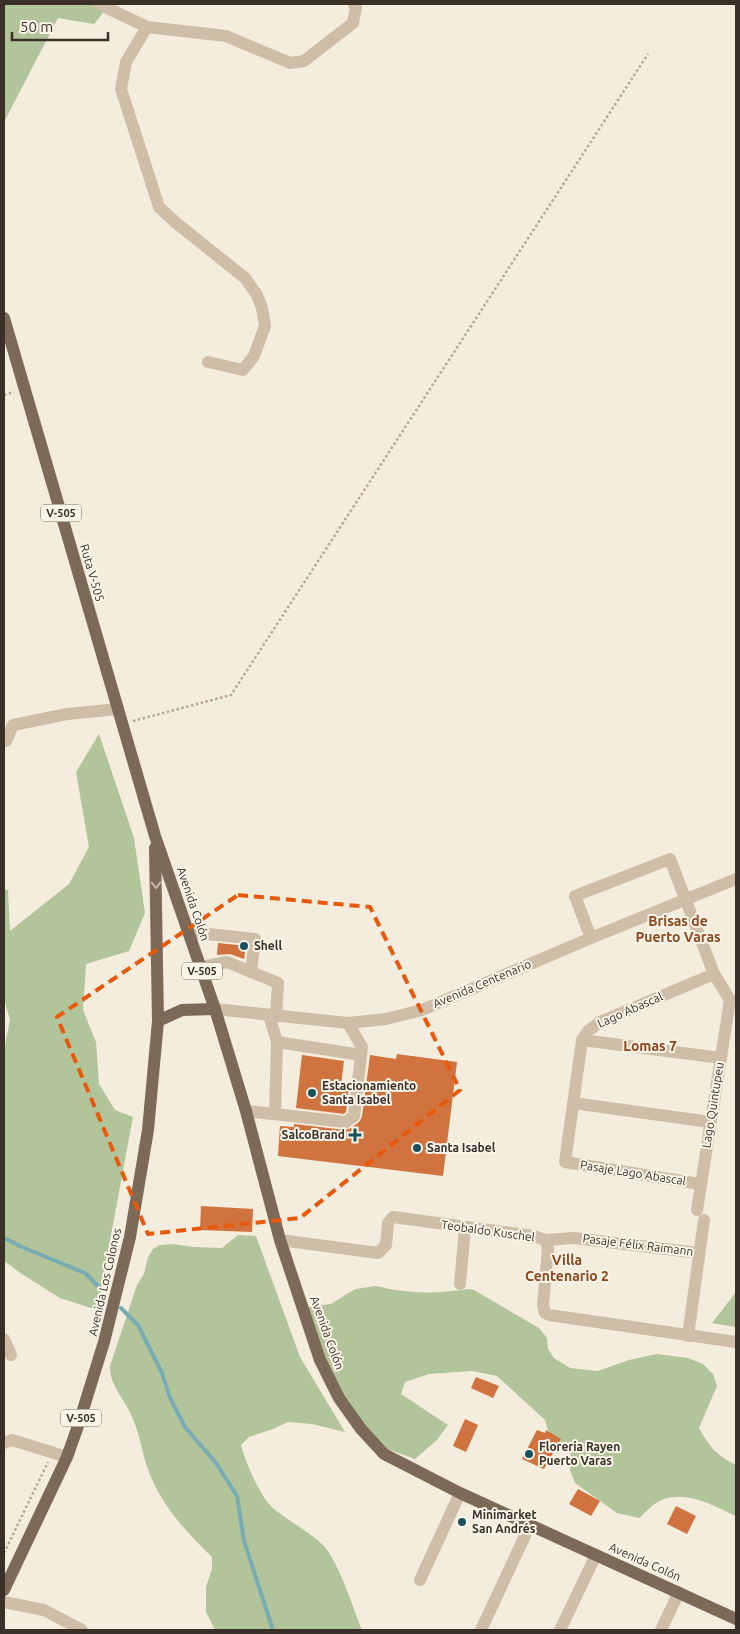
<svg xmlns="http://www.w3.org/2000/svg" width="740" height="1634" viewBox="0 0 740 1634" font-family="Ubuntu,sans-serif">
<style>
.green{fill:#b2c59a}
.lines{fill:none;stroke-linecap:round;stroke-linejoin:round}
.stream{stroke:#78abb4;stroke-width:4}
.building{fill:#d1733e}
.path{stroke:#baa791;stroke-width:2.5;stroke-dasharray:2.5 2.5;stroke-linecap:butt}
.minor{stroke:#cebda7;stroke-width:12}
.major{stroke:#7d6958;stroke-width:12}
.oneway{stroke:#c2b6a8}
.marked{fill:none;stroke:#e8590c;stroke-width:4;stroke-dasharray:10 6;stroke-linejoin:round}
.poi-dot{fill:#19525f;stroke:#fbf5e9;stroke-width:2}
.labels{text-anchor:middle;stroke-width:4;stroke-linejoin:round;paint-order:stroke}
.shield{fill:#fbf5e9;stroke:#746b62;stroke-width:1}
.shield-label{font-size:11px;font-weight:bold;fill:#3a3028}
.street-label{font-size:12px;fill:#3a3028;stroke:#fbf5e9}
.poi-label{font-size:12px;font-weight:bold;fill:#3a3028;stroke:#fbf5e9;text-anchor:start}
.neighbourhood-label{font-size:14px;font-weight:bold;fill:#904419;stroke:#fbf5e9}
</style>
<rect width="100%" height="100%" fill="#f4ecdc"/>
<!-- green -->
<g class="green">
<polygon points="4,4 110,4 94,24 58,18 4,122"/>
<polygon points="99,734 134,838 145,913 129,951 86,964 83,1010 96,1042 99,1084 115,1110 133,1117 97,1310 60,1298 22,1274 4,1261 4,1050 10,1020 4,999 4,890 8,890 10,931 69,884 89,847 76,772"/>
<path d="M238 1235 256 1236 300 1357 345 1432 312 1424 288 1422 273 1429 249 1437 241 1445C245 1461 261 1499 274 1509 290 1522 310 1532 324 1546 339 1563 353 1608 362 1630H215L206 1612V1587L212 1569V1557C186 1532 162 1506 149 1472 142 1454 140 1434 132 1417 125 1399 109 1385 110 1366L137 1285 144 1274 148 1257 153 1249 160 1245 174 1244 193 1247 222 1248Z"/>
<path d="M376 1286C410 1294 434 1294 469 1289L474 1290 539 1328 547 1338 548 1349 554 1358 570 1368 598 1371 629 1360 657 1354 688 1358 703 1364 713 1374 717 1386 699 1428C709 1446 717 1456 736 1465V1516C714 1506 689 1491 664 1499 654 1502 646 1512 639 1518L617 1513 575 1483 570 1470 571 1448 549 1434 545 1420 497 1376 472 1371 429 1374 405 1382 401 1394 448 1425 437 1440 415 1459 368 1442 317 1348 308 1307 331 1304 355 1289Z"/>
<polygon points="736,1292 736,1327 712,1323"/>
</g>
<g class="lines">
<!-- stream -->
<g class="stream">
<polyline points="4,1238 22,1247 85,1273 102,1290"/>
<polyline points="121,1308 138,1325 162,1373 170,1398 185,1427 216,1463 237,1496 244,1541 273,1630"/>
</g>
</g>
<!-- building -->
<g class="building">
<polygon points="218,943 246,946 244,959 230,954 217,955"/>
<polygon points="397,1054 457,1062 443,1176 278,1156 280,1126 294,1127 294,1124 345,1130 351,1128 359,1122 362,1117 370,1055 396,1059"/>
<polygon points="302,1055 344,1061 341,1085 349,1085 346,1112 344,1114 296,1108"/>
<polygon points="201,1206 253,1209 252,1232 200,1230"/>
<polygon points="476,1377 499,1386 493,1398 471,1388"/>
<polygon points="465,1419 478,1425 466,1452 453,1446"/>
<polygon points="537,1430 545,1433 546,1430 561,1439 544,1469 522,1459"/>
<polygon points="578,1489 600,1501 591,1516 569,1504"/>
<polygon points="676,1506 696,1516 687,1534 667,1524"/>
</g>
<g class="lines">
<!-- path -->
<g class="path">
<polyline points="4,395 14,392"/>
<polyline points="133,721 231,695 648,54"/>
<polyline points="4,1553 48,1462"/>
</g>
<!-- minor -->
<g class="minor">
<polyline points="99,4 147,27 226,36 290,63 304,61 353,23 356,8 354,4"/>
<polyline points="147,27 126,62 121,89 159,207 175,222 245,278 257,295 262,308 265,326 254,356 243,370 208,362"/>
<polyline points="4,741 6,741 13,725 67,714 118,709"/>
<polyline points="189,932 255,939 251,972"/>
<polyline points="591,938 575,896 670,859 714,974 730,1000 736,1002"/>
<polyline points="201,967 227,962 278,983 276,1016"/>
<polyline points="215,1009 348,1023 386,1019 422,1010 591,938 736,879"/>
<polyline points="269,1015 277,1042 275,1114"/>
<polyline points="582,1040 721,1058"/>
<polyline points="277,1042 361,1055"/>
<polyline points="573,1103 710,1122"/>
<polyline points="246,1111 346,1122 354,1116 362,1047 348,1023"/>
<polyline points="700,1184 565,1162 582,1040 588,1031 600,1022 714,974"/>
<polyline points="697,1210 730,1000"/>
<polyline points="280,1240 378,1253 386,1245 388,1223 393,1217 533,1236 546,1240 574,1238 699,1253"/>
<polyline points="546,1240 548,1249 543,1305 545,1313 549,1315 736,1342"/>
<polyline points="460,1284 465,1228"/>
<polyline points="688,1336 704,1220"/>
<polyline points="4,1339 11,1355"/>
<polyline points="4,1443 12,1440 67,1457"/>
<polyline points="420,1580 460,1493"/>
<polyline points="4,1602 44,1610 82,1630"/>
<polyline points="481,1630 530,1525"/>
<polyline points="560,1630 596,1555"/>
<polyline points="661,1630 679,1592"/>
</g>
<!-- major -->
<g class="major">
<polyline points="4,318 155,836 215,1009 246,1111 280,1240 320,1360 339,1398 361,1429 384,1454 460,1493 736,1619"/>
<polyline points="158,1021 182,1010 215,1009"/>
<polyline points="4,1590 67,1457 78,1426 104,1342 130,1237 148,1130 158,1021 155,848"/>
</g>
</g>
<!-- one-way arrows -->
<defs><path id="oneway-chevron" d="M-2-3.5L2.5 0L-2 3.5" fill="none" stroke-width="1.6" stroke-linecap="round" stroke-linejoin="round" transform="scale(1.25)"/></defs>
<use class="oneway" href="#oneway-chevron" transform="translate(156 885) rotate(89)"/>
<!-- marked area -->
<path class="marked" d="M238 895 370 907 460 1090 300 1218 148 1234 57 1017Z"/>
<!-- markers -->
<g class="poi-dot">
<circle cx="244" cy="946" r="5"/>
<circle cx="312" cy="1093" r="5"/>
<path d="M352.5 1127.5h5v5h5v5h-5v5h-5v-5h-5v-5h5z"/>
<circle cx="417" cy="1148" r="5"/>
<circle cx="529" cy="1454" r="5"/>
<circle cx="462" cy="1522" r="5"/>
</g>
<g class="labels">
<!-- shield labels -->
<g class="shield">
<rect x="41" y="504.5" width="40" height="17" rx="4"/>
<rect x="182" y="962.5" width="40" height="17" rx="4"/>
<rect x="61" y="1409.5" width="40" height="17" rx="4"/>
</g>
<g class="shield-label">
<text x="61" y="517">V-505</text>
<text x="202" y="975">V-505</text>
<text x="81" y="1422">V-505</text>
</g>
<!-- street labels -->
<g class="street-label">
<text transform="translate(92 573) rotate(74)" y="4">Ruta V-505</text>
<text transform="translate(193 904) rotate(71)" y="4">Avenida Colón</text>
<text transform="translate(482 984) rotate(-23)" y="4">Avenida Centenario</text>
<text transform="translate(630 1010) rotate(-24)" y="4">Lago Abascal</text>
<text transform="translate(713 1105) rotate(-81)" y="4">Lago Quintupeu</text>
<text transform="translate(633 1173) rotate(9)" y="4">Pasaje Lago Abascal</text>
<text transform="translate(488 1231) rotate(8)" y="4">Teobaldo Kuschel</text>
<text transform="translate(638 1245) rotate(7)" y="4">Pasaje Félix Raimann</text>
<text transform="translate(105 1282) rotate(-77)" y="4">Avenida Los Colonos</text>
<text transform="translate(327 1333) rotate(70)" y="4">Avenida Colón</text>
<text transform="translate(645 1562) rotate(24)" y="4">Avenida Colón</text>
</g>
<!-- poi labels -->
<g class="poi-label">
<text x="254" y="950">Shell</text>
<text x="322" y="1090">Estacionamiento<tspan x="322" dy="14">Santa Isabel</tspan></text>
<text x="345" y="1139" text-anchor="end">SalcoBrand</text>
<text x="427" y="1152">Santa Isabel</text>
<text x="539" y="1451">Floreria Rayen<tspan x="539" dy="14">Puerto Varas</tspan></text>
<text x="472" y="1519">Minimarket<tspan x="472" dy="14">San Andrés</tspan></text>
</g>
<!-- neighbourhood labels -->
<g class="neighbourhood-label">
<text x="678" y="926">Brisas de<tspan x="678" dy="16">Puerto Varas</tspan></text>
<text x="650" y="1051">Lomas 7</text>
<text x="567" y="1265">Villa<tspan x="567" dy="16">Centenario 2</tspan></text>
</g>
</g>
<!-- border -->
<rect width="740" height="1634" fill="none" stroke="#3a3028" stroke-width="10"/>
<!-- scale -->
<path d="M12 32v8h96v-8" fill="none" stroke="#3a3028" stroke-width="2.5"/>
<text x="20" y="32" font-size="15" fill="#3a3028" stroke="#fbf5e9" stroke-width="4" paint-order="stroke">50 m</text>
</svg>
